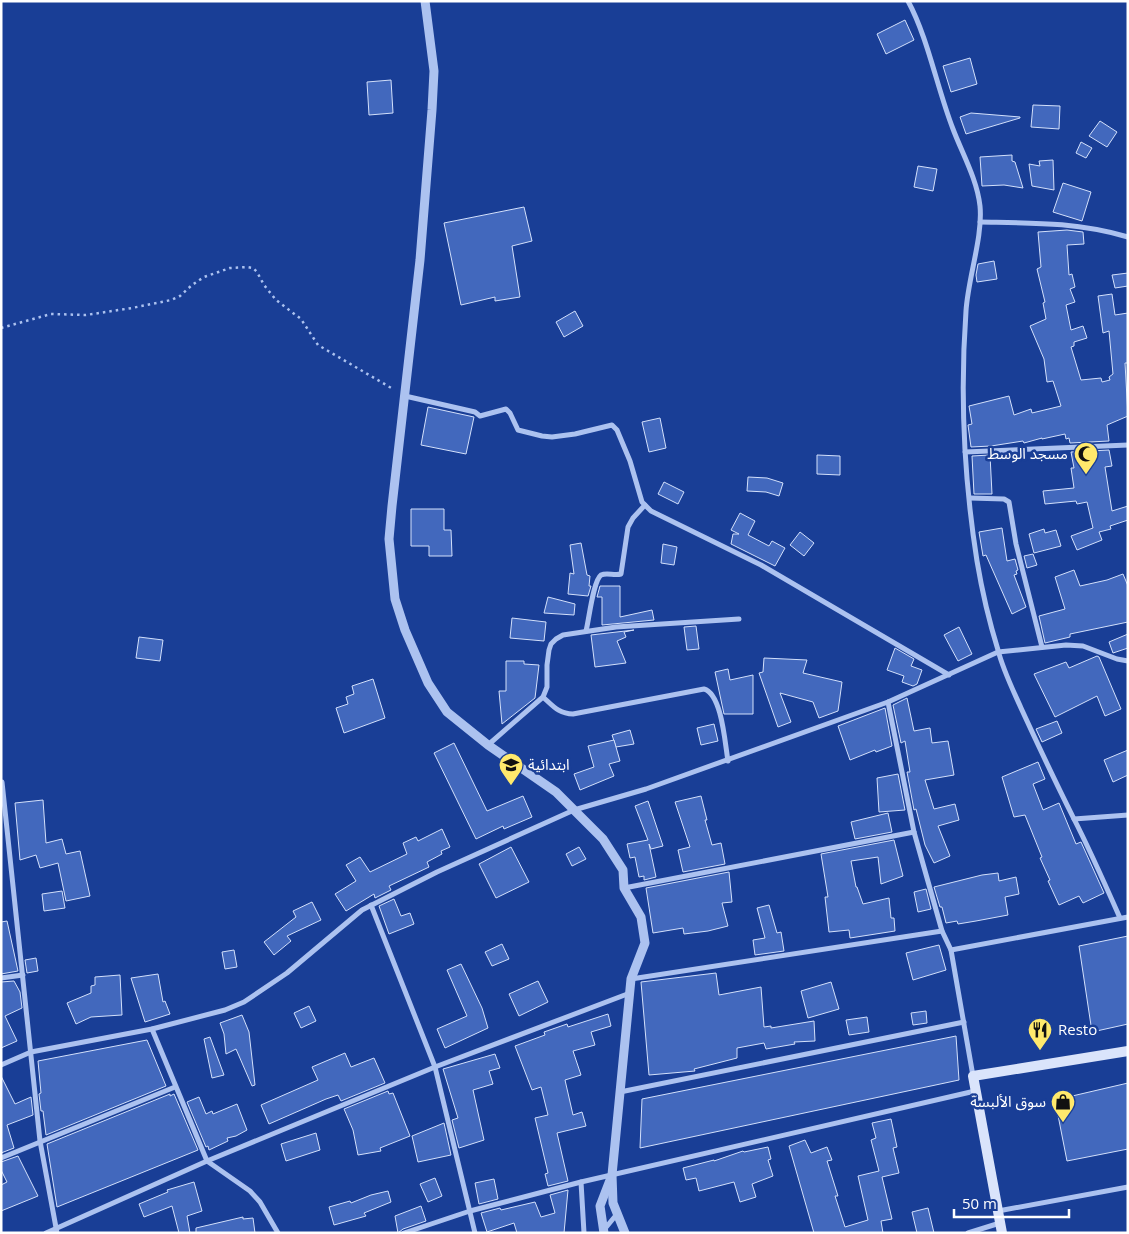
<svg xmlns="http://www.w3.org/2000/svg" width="1129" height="1234" viewBox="0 0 1129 1234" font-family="'Open Sans','Noto Sans Arabic',sans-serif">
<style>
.building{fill:#4268bd;stroke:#d3e0fb}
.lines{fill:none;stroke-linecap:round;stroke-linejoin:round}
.path{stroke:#acc2f0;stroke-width:2.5;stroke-dasharray:2.5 4;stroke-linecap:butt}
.minor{stroke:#acc2f0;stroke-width:5}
.tertiary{stroke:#acc2f0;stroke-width:9}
.secondary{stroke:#dae4fb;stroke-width:10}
.labels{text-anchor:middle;stroke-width:5;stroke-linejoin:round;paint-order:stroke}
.poi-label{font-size:15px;fill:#fff;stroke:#193e96;text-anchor:end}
</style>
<rect width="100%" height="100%" fill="#193e96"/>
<!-- building -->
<g class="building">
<polygon points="905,20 914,40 886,54 877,34"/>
<polygon points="970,58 977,84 951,92 943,66"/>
<polygon points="391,80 393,113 369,115 367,82"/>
<polygon points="1033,105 1060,106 1059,129 1031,127"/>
<polygon points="971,113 1020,117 1020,118 966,134 960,117"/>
<polygon points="1100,121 1117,132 1107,147 1089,136"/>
<polygon points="1081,142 1092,148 1086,158 1076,153"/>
<polygon points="1012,155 1012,161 1015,162 1023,188 1004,185 982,186 980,157"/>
<polygon points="1053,160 1054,190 1032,186 1029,164 1040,166 1039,161"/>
<polygon points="918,166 937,169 933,191 914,187"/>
<polygon points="1063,183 1091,192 1082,221 1053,212"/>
<polygon points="524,207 532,241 512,246 520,297 495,301 495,297 461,305 444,223"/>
<polygon points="1067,230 1083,232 1084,244 1067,245 1069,275 1072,274 1075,287 1070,289 1075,302 1066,305 1071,330 1083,326 1087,338 1074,342 1074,346 1071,347 1081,380 1101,378 1102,382 1110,380 1109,377 1113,374 1109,331 1103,333 1098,296 1112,294 1115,315 1128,313 1128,363 1125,363 1128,416 1107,425 1109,441 1070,443 1069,438 1066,439 1065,434 1042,439 1042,438 1024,443 1023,441 991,446 971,447 968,425 972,424 969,406 1009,396 1014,415 1031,409 1032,413 1061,406 1053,381 1047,382 1044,359 1030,326 1046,319 1043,303 1045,302 1037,269 1041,267 1038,232"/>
<polygon points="994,261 997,279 977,282 976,275 978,264"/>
<polygon points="1128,273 1128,286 1115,288 1112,275"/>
<polygon points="575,311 583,326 564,337 556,322"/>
<polygon points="428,407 474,417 466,454 421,445"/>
<polygon points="660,418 666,448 649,452 642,422"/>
<polygon points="1109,450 1112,466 1105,467 1112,511 1128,506 1128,520 1110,526 1111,529 1099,532 1102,540 1077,550 1071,536 1093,528 1087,502 1077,504 1076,501 1045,504 1043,491 1074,488 1071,468 1074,468 1071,452"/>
<polygon points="817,455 840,456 840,475 817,474"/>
<polygon points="990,455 992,494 974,494 972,456"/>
<polygon points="748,477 767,478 783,483 779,496 766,492 747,491"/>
<polygon points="664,482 684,492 678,504 658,494"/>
<polygon points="411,509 444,509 444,530 451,530 452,556 429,556 429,546 411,546"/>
<polygon points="740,513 755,521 748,535 769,546 772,541 785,548 775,566 731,544 733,534 739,534 731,530"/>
<polygon points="1002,528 1007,561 1015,559 1018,570 1016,571 1017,574 1014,575 1026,607 1012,614 986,555 983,556 979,532"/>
<polygon points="1044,529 1045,533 1056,530 1061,546 1034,553 1029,534"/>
<polygon points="800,532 814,543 804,556 790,545"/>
<polygon points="581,543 587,575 590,576 589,586 591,586 588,596 568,594 570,573 574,574 570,545"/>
<polygon points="663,544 677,547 674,565 661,563"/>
<polygon points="1033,554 1037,565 1027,568 1024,556"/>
<polygon points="1074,570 1080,586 1107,580 1123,574 1128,586 1128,622 1070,634 1070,637 1045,643 1039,616 1065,609 1055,577"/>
<polygon points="600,586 620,586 620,617 652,610 654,620 602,625 602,597 597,597"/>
<polygon points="548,597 575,604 574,615 544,613"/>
<polygon points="512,618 546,622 544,641 510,638"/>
<polygon points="696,626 699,649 687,650 684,627"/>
<polygon points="959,627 972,654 958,661 944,635"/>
<polygon points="634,630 624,632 626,637 617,641 626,663 595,667 591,635"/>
<polygon points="1128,634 1128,648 1113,653 1109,642"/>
<polygon points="139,637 163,640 160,661 136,658"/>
<polygon points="895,648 914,659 911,666 922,670 917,684 913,686 902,682 904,676 887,670"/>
<polygon points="1097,656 1099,657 1121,709 1105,716 1097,696 1055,717 1034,674 1066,662 1069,668"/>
<polygon points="764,658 807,660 803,673 842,682 838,711 819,718 813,702 780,693 791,722 778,727 759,673 763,672"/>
<polygon points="506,661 524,661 524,664 539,665 535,698 502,724 499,691 506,691"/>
<polygon points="728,669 730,680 753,675 753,714 724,714 715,672"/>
<polygon points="373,679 385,718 344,733 336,708 348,704 346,697 354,694 352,686"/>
<polygon points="907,698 914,731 930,728 932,743 948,741 954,775 925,780 934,809 955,804 959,820 938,826 950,856 934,863 925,845 916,809 914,810 907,772 910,772 905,741 901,743 893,705"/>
<polygon points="885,708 892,746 876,752 875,750 850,760 838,726"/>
<polygon points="1057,721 1062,733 1042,742 1036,729"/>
<polygon points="714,724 718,741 701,745 697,728"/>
<polygon points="630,730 634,744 616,747 612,735"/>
<polygon points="614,740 620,761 609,764 614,776 580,790 574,774 594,767 588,746"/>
<polygon points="454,743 487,811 523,796 532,817 504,829 503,826 476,839 434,753"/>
<polygon points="1128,750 1128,775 1113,782 1104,760"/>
<polygon points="1038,762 1045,779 1033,784 1043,810 1059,803 1076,844 1081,842 1104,893 1083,903 1079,896 1059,905 1048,881 1050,880 1040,858 1042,857 1025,815 1014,817 1002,777"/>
<polygon points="898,774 905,810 879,812 877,778"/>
<polygon points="701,796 707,820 705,820 712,845 721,843 725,864 683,872 678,850 690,847 675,802"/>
<polygon points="43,800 46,843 62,839 66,854 80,851 90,896 66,901 58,863 40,868 36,855 20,860 15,803"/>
<polygon points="648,801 663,846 651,849 649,844 656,877 644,880 644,876 639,877 635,857 630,858 627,844 648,840 635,806"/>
<polygon points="888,813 892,832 855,839 851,822"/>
<polygon points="442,829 450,847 441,851 442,854 427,862 429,867 389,886 391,890 375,898 374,894 346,911 335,894 356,881 346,865 360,857 370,872 407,854 403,843 416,837 418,841"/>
<polygon points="894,840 903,876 881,884 878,857 851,861 856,887 857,887 863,904 889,898 891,918 894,918 895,931 850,938 849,930 829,932 825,897 828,897 821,854"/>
<polygon points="511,847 529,882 496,898 479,864"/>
<polygon points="579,847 586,859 572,866 566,854"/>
<polygon points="729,872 732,902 722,903 728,926 708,931 684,934 683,928 653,933 646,888"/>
<polygon points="998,873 999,881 1016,877 1019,894 1005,897 1008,915 976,921 958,924 957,921 946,923 942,907 940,907 934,887 982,875"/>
<polygon points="926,889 931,909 918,912 914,892"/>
<polygon points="62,891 65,908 44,911 42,894"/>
<polygon points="394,899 401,916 410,913 414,924 389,934 379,906"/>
<polygon points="312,902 321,920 287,936 291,941 274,955 264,942 296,917 293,911"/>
<polygon points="769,905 777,933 781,932 784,951 755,955 753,940 765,938 757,908"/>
<polygon points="7,921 18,971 1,974 1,922"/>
<polygon points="1128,936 1128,1024 1092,1032 1079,946"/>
<polygon points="502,944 509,959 492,966 485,952"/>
<polygon points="939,945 946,970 913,980 906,953"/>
<polygon points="234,950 237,967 225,969 222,952"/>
<polygon points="36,958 38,971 27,973 25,960"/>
<polygon points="461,964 482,1008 488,1028 445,1048 437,1029 467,1016 447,970"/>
<polygon points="716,973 719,995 761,987 764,1027 771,1026 771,1028 814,1021 815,1041 794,1042 795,1044 766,1049 764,1043 737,1048 737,1058 694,1069 695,1071 649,1075 641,982"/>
<polygon points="158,974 163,1002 165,1001 170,1014 145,1022 131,978"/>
<polygon points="120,975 122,1015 91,1017 76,1024 67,1003 91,993 91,986 95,985 95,977"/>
<polygon points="14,981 20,992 22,1008 5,1016 17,1041 1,1048 1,982"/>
<polygon points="538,981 548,1002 519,1016 509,994"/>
<polygon points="831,982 839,1009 808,1018 801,991"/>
<polygon points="309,1006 316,1021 301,1028 294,1013"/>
<polygon points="926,1011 927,1023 913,1025 911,1013"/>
<polygon points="608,1014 611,1026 591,1032 595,1045 573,1051 581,1075 565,1080 573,1115 582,1112 586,1126 557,1133 568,1181 548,1186 545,1174 548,1173 535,1118 548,1115 541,1087 532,1090 515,1046 545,1035 544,1032 567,1024 568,1027"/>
<polygon points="242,1015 249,1032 255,1085 252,1086 236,1049 226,1054 224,1034 220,1023"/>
<polygon points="867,1017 869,1032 849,1035 846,1020"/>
<polygon points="956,1036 959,1080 640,1148 642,1099"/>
<polygon points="210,1037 224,1075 212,1078 204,1039"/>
<polygon points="147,1040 166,1086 46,1135 43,1111 41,1111 39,1094 41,1093 38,1061"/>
<polygon points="345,1053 351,1067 374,1058 385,1083 341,1101 338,1095 326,1099 269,1124 261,1105 318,1080 312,1067"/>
<polygon points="495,1054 500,1068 489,1071 493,1084 473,1090 484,1140 459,1148 452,1120 458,1118 443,1069"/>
<polygon points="1,1076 15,1104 31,1097 33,1115 7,1125 14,1148 1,1153"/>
<polygon points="1128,1083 1128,1149 1067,1161 1055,1100"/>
<polygon points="388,1091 389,1094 393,1093 410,1136 380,1148 381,1151 358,1155 353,1130 344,1109"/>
<polygon points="170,1094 170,1096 174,1094 198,1150 57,1207 47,1144"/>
<polygon points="199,1097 206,1114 212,1111 213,1114 237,1104 247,1130 236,1136 227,1138 228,1141 209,1150 208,1146 206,1147 187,1102"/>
<polygon points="891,1119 897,1147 893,1148 899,1173 882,1177 892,1219 881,1221 883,1233 814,1233 789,1146 805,1140 811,1153 827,1147 832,1160 827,1161 838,1196 835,1196 845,1227 868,1220 858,1176 879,1171 871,1140 876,1138 872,1123"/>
<polygon points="444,1123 451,1155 418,1162 412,1136"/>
<polygon points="316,1133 320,1150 286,1161 281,1144"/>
<polygon points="768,1147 771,1159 768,1160 773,1176 752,1184 756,1197 740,1202 734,1182 699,1191 696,1178 686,1180 683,1168 714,1160 714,1161 743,1151 744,1152"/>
<polygon points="18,1156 38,1196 1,1211 1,1185 7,1182 1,1170 1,1162"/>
<polygon points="435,1178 442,1196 428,1202 420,1184"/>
<polygon points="494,1179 498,1199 479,1204 475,1183"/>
<polygon points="194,1182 202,1211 187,1216 190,1233 179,1233 172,1206 144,1217 139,1204 168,1192 167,1190"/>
<polygon points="568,1190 564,1233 517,1233 514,1223 487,1232 481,1213 500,1208 501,1210 535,1202 541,1217 555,1213 550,1195"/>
<polygon points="388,1191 391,1202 364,1213 366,1216 334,1225 329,1207 350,1201 351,1203 371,1195"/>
<polygon points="421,1206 426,1221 403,1229 398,1233 395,1216"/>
<polygon points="928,1208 934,1233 917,1233 912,1212"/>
<polygon points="243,1217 243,1219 253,1218 255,1233 196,1233 196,1228"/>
</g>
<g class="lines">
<!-- path -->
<polyline class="path" points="1,328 51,314 86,315 132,308 171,300 180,296 192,285 204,277 230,268 247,267 253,268 257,272 264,285 276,300 301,319 318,345 393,389"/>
<!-- minor -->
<g class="minor">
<path d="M908 1C928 38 937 88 953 129 962 153 977 179 980 206 983 237 968 278 966 311 960 394 964 479 977 561 982 591 989 621 998 650 1003 670 1013 690 1021 708 1038 745 1055 781 1073 817 1090 850 1105 884 1120 918"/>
<path d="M980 222C1033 223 1076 222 1128 237"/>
<polyline points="405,396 475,412 480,416 506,409 510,413 518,430 542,436 552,437 575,434 612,425 617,430 630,461 642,502 651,511 761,565 949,675"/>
<polyline points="965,452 1128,445"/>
<polyline points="970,498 1004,499 1009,502 1016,544 1042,647"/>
<path d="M586 631C589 620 593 581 601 575 607 572 614 576 621 574L628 527 633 518 645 505"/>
<path d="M543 697C553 706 559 714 573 714L704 689C722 694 725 744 728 761"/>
<polyline points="888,702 914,832 942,931 951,950 973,1076"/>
<polyline points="488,745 543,697 547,687 547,665 549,650 551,644 556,639 563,635 616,627 739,619"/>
<polyline points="2,782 40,1141 57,1233"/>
<polyline points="1074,819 1128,815"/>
<polyline points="624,888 914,832"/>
<polyline points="371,905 435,1067 475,1233"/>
<polyline points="951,950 1128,917"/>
<polyline points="1,978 23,975"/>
<polyline points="631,979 942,931"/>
<polyline points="152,1029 207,1161 250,1191 260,1202 278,1233"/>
<polyline points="1,1065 31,1052 152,1029 225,1010 244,1002 287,973 362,910 437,872 574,810 646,789 888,702 998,652 1066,645 1083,646 1117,659 1128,661"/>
<polyline points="620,1092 964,1022"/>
<polyline points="1,1158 175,1087"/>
<polyline points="581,1182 584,1233"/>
<polyline points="998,1211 1128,1187"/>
<polyline points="603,1231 617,1214"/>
<polyline points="46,1233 207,1161 435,1067 630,993"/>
<polyline points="404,1233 470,1211 581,1182 975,1091"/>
<polyline points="968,1233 1000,1223"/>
</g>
<!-- tertiary -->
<g class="tertiary">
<polyline points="425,1 434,71 432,110 420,260 392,506 389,539 395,599 405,630 428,683 447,712 488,745 556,792 603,839 623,870 624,888 641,917 645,943 631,979 612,1175 613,1203 625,1233"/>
<polyline points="604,1233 600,1206 610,1180"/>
</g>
<!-- secondary -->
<polyline class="secondary" points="1002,1233 973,1076 1128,1051"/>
</g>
<!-- icons -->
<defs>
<symbol id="mosque-pin" viewBox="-11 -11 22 30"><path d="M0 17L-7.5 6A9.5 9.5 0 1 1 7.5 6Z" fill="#ffe96c" stroke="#193e96"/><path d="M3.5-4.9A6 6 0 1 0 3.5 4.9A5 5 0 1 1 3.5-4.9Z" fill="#111"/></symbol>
<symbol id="school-pin" viewBox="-11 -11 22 30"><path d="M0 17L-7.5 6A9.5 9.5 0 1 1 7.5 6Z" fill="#ffe96c" stroke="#193e96"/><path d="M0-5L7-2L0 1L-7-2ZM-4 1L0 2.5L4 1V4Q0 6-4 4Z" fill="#111"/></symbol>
<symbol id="restaurant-pin" viewBox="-11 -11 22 30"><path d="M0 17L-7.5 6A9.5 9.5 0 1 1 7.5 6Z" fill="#ffe96c" stroke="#193e96"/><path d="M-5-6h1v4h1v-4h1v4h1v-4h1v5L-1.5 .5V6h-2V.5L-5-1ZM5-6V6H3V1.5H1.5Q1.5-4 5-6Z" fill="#111"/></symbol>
<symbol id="shop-pin" viewBox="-11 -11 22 30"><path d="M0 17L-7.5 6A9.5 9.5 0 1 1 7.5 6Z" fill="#ffe96c" stroke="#193e96"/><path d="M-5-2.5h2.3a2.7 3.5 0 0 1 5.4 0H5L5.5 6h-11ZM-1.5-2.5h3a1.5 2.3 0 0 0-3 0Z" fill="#111"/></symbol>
</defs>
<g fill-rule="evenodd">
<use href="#mosque-pin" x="1072" y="440" width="28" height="38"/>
<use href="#school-pin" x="497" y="751" width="28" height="38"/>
<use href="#restaurant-pin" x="1026" y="1016" width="28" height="38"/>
<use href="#shop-pin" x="1049" y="1088" width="28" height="38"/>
</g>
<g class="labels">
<!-- poi labels -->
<g class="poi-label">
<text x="1068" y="459">مسجد الوسط</text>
<text x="528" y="770" text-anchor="start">ابتدائية</text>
<text x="1058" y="1035" text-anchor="start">Resto</text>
<text x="1046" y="1107">سوق الألبسة</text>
</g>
</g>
<!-- border -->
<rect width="1129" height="1234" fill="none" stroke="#ffffff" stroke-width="5"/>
<!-- scale -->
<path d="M954 1209v8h115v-8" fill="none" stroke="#ffffff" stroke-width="2.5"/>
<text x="962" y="1209" font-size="15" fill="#ffffff" stroke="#193e96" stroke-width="4" paint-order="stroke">50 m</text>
</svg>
